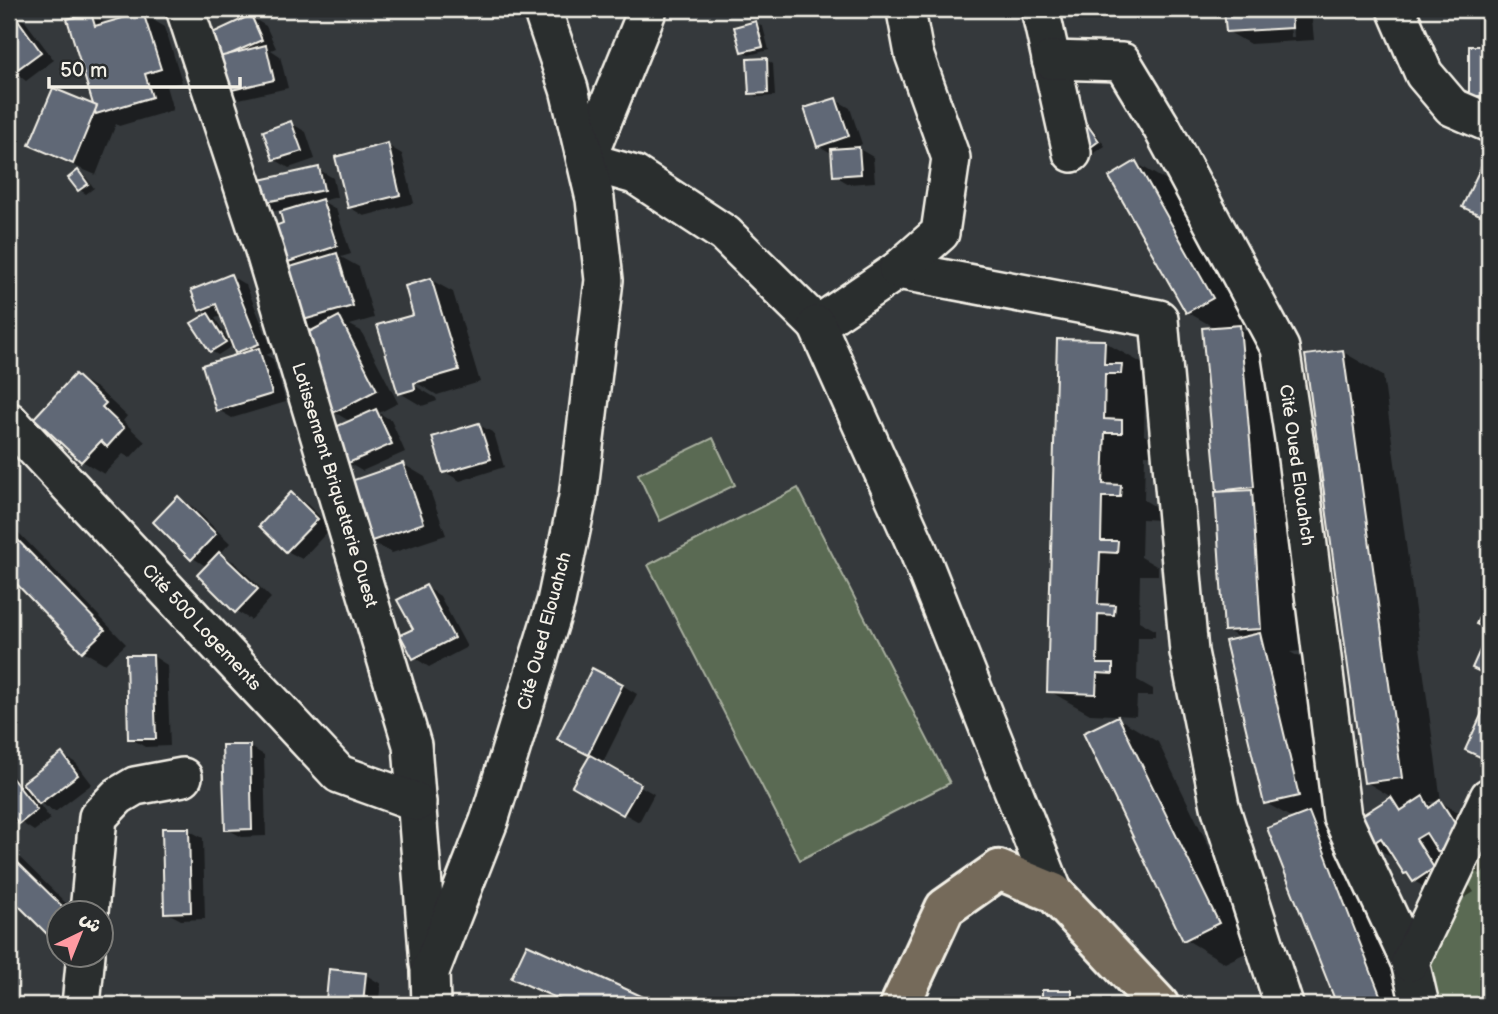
<svg xmlns="http://www.w3.org/2000/svg" width="1498" height="1014" viewBox="0 0 1498 1014" font-family="'Balsamiq Sans','Playpen Sans Arabic',sans-serif">
<style>
.green{fill:#5a6a53;stroke:#a7ae9e;stroke-width:2}
.shadow{fill:#0007}
.building{fill:#606876;stroke:#f4f1e8;stroke-width:2}
.lines{fill:none;stroke-linecap:round;stroke-linejoin:round}
.minor-casing{stroke:#f4f1e8;stroke-width:42}
.major-casing{stroke:#f4f1e8;stroke-width:44}
.minor{stroke:#2a2d2e;stroke-width:37}
.major{stroke:#746a5a;stroke-width:38}
.labels{text-anchor:middle;stroke-width:5;stroke-linejoin:round;paint-order:stroke}
.street-label{font-size:18px;fill:#f4f1e8;stroke:#2a2d2e}
</style>
<rect width="100%" height="100%" fill="#35393c"/>
<filter id="ink" filterUnits="userSpaceOnUse"><feTurbulence type="fractalNoise" baseFrequency=".0143" numOctaves="2"/><feDisplacementMap in="SourceGraphic" scale="14" xChannelSelector="R" yChannelSelector="G"/><feConvolveMatrix kernelMatrix="1 2 1 2 8 2 1 2 1" color-interpolation-filters="sRGB"/></filter>
<g filter="url(#ink)">
<!-- green -->
<g class="green">
<polygon points="713,438 735,485 660,521 638,474"/>
<polygon points="798,488 950,783 800,860 648,565"/>
<polygon points="1489,834 1489,1005 1430,1005 1423,973"/>
</g>
<!-- shadow -->
<g class="shadow">
<polygon points="1226,9 1289,9 1291,37 1294,37 1292,9 1311,9 1314,40 1250,44 1227,31"/>
<polygon points="11,12 25,21 54,60 26,81 9,68 9,13"/>
<polygon points="91,14 108,24 143,14 165,27 182,82 166,86 173,110 119,126 116,124 96,175 53,157 31,145 95,107"/>
<polygon points="251,17 266,26 276,48 271,50 280,56 288,88 239,99 225,91 209,37"/>
<polygon points="756,23 763,27 769,50 749,55 742,51"/>
<polygon points="1471,47 1489,48 1489,103 1470,95"/>
<polygon points="767,60 773,64 775,96 757,97 750,93"/>
<polygon points="836,100 850,108 862,144 856,147 873,157 875,182 849,184 834,175 833,154 819,146"/>
<polygon points="291,123 306,132 315,159 289,168 274,159"/>
<polygon points="1086,125 1093,129 1105,146 1089,157"/>
<polygon points="387,145 402,154 414,203 364,216 349,207"/>
<polygon points="1136,163 1177,187 1253,321 1241,328 1280,350 1294,510 1285,511 1292,515 1301,651 1290,652 1301,658 1339,818 1323,822 1349,837 1415,1005 1338,1005 1270,829 1294,819 1266,803 1241,639 1226,630 1225,493 1219,490 1217,329 1187,312"/>
<polygon points="318,169 333,178 337,197 322,201 336,209 351,254 341,257 359,267 374,318 350,325 361,331 398,403 379,413 391,420 405,452 362,471 348,463 351,422 334,412 315,331 298,321 292,268 283,263 288,208 272,212 258,203"/>
<polygon points="78,173 85,176 94,188 86,194 80,190 70,178"/>
<polygon points="231,276 246,285 273,352 266,355 273,359 286,402 232,418 217,409 242,355 237,352 222,316 215,318 232,346 218,355 211,351 208,314 201,310"/>
<polygon points="431,280 453,292 480,382 437,395 412,380 412,384 436,398 437,401 422,406 400,393 416,316"/>
<polygon points="1104,342 1145,365 1144,379 1162,389 1161,397 1145,396 1144,435 1162,445 1162,456 1145,455 1144,500 1161,510 1161,520 1142,519 1141,557 1158,567 1158,575 1140,575 1139,621 1155,630 1155,637 1138,637 1137,680 1153,689 1153,696 1137,696 1136,716 1090,714 1049,691"/>
<polygon points="1343,352 1383,375 1441,801 1429,802 1435,806 1441,802 1481,826 1489,839 1489,868 1480,874 1458,861 1455,863 1474,892 1455,904 1414,881 1405,873 1397,860 1371,845 1356,822 1393,798 1366,782"/>
<polygon points="76,376 98,389 127,416 123,421 145,442 130,458 123,454 104,474 82,461 36,418"/>
<polygon points="479,425 494,433 504,467 460,481 445,472"/>
<polygon points="403,464 425,477 446,535 392,553 370,541"/>
<polygon points="291,495 306,503 331,528 302,559 287,551"/>
<polygon points="179,499 193,507 230,543 220,554 234,562 271,598 251,620 236,611 207,567 193,558"/>
<polygon points="9,526 17,531 126,644 105,664 83,651 9,573"/>
<polygon points="426,587 440,596 467,647 429,667 415,658 415,629"/>
<polygon points="153,656 167,665 170,746 145,747 130,738"/>
<polygon points="622,685 637,694 602,764 654,794 639,822 575,786 592,756 574,747"/>
<polygon points="1118,718 1158,742 1258,947 1225,963 1185,939"/>
<polygon points="249,746 264,755 266,836 242,837 227,829"/>
<polygon points="62,755 76,763 92,784 55,812 37,801 50,819 34,831 20,822 9,808 9,774 23,784"/>
<polygon points="188,830 203,838 205,919 181,920 166,912"/>
<polygon points="9,847 75,912 60,912 60,943 9,894"/>
<polygon points="527,946 657,1005 570,1005 536,990 514,977"/>
<polygon points="331,971 366,975 381,984 378,1005 338,1005 327,999"/>
<polygon points="1044,992 1072,992 1094,1005 1044,1005"/>
</g>
<!-- building -->
<g class="building">
<polygon points="1224,9 1291,9 1292,28 1226,32"/>
<polygon points="11,10 41,52 11,74 9,71"/>
<polygon points="143,12 161,69 145,74 152,97 96,114 67,19 91,13 95,26"/>
<polygon points="251,15 262,40 217,60 206,36"/>
<polygon points="756,21 763,47 741,52 734,27"/>
<polygon points="266,45 274,80 223,92 215,58"/>
<rect x="1469" y="46" width="20" height="50"/>
<polygon points="767,58 768,93 749,94 747,59"/>
<polygon points="53,88 97,106 73,164 29,145"/>
<polygon points="836,98 849,136 817,147 804,108"/>
<polygon points="291,121 302,151 273,160 263,131"/>
<polygon points="1086,123 1099,141 1081,154 1068,136"/>
<polygon points="388,143 400,195 348,208 335,157"/>
<polygon points="859,147 861,174 833,176 831,149"/>
<polygon points="1136,161 1213,298 1186,313 1109,177"/>
<polygon points="319,167 324,190 256,204 251,182"/>
<polygon points="1481,167 1489,170 1489,219 1462,207"/>
<polygon points="78,170 88,184 78,191 68,178"/>
<polygon points="322,199 337,246 282,264 270,228 283,223 280,212"/>
<polygon points="337,253 353,306 296,322 280,270"/>
<polygon points="231,274 259,344 235,353 216,304 199,311 191,290"/>
<polygon points="431,278 459,370 414,383 415,389 398,394 377,325 413,315 405,286"/>
<polygon points="208,313 226,342 210,352 191,323"/>
<polygon points="339,316 377,390 333,413 294,340"/>
<polygon points="1240,325 1254,487 1217,491 1202,328"/>
<polygon points="1057,339 1105,340 1104,364 1122,364 1121,374 1105,374 1104,419 1122,420 1122,433 1105,433 1103,484 1121,485 1120,497 1102,497 1101,541 1118,541 1117,553 1100,552 1098,604 1115,605 1114,615 1098,614 1097,664 1113,664 1113,674 1097,673 1096,694 1047,692"/>
<polygon points="259,348 272,394 216,411 202,365"/>
<polygon points="1343,350 1402,778 1364,783 1305,355"/>
<polygon points="75,374 106,403 102,407 124,428 107,447 101,441 81,462 34,418"/>
<polygon points="376,409 392,444 346,464 331,429"/>
<polygon points="479,423 491,459 443,473 432,437"/>
<polygon points="403,463 424,523 369,542 348,482"/>
<polygon points="1252,490 1261,629 1224,631 1215,492"/>
<polygon points="291,492 318,519 286,552 259,526"/>
<polygon points="178,496 216,534 191,560 153,522"/>
<polygon points="9,531 105,630 82,652 9,576"/>
<polygon points="219,552 258,589 235,613 197,575"/>
<polygon points="426,585 454,638 413,659 400,635 413,629 397,600"/>
<polygon points="1489,596 1489,630 1476,624"/>
<polygon points="1489,630 1489,676 1472,668"/>
<polygon points="1260,633 1299,796 1264,804 1225,641"/>
<polygon points="126,655 153,655 156,739 128,739"/>
<polygon points="592,668 623,684 588,755 557,739"/>
<polygon points="1489,698 1489,761 1465,750"/>
<polygon points="1118,716 1219,923 1183,941 1083,733"/>
<polygon points="222,745 250,745 252,829 225,830"/>
<polygon points="62,753 78,775 39,804 22,783"/>
<polygon points="590,755 641,784 623,815 572,786"/>
<polygon points="9,774 37,810 19,824 9,811"/>
<polygon points="1423,796 1429,808 1440,800 1463,836 1438,852 1426,833 1416,839 1434,868 1413,882 1407,873 1404,874 1381,838 1369,846 1353,821 1391,797 1400,811"/>
<polygon points="1309,812 1384,1005 1337,1005 1267,828"/>
<polygon points="162,828 189,828 191,912 164,913"/>
<polygon points="9,854 68,912 60,912 60,939 56,943 9,896"/>
<polygon points="527,944 661,1005 572,1005 511,978"/>
<polygon points="329,969 366,973 363,1004 326,1000"/>
<rect x="1042" y="990" width="30" height="15"/>
</g>
<g class="lines">
<defs>
<g id="minor">
<polyline points="185,9 265,253 412,745 429,964"/>
<polyline points="648,9 586,161 635,175 725,234 817,325 898,270 1159,319 1189,652 1220,806 1284,1005"/>
<polyline points="1040,9 1072,153"/>
<polyline points="1396,9 1424,74 1452,107 1489,123"/>
<polyline points="1051,60 1122,62 1162,128 1280,348 1297,458 1342,817 1410,962 1420,1005"/>
<polyline points="898,270 940,233 951,158 914,54 906,11 907,9"/>
<polyline points="817,325 918,550 1054,893"/>
<polyline points="9,421 339,774 417,802"/>
<polyline points="89,912 98,817 118,796 135,786 183,777"/>
<polyline points="1410,962 1489,797"/>
<polyline points="81,1005 86,954"/>
<polyline points="431,1005 430,972 489,821 556,602 578,497 604,280 595,199 569,89 542,9"/>
</g>
<polyline id="major" points="900,1005 945,908 999,870 1054,893 1159,1005"/>
</defs>
<!-- minor casing -->
<use href="#minor" class="minor-casing"/>
<!-- major casing -->
<use href="#major" class="major-casing"/>
<!-- minor -->
<use href="#minor" class="minor"/>
<!-- major -->
<use href="#major" class="major"/>
</g>
</g>
<g class="labels">
<!-- street labels -->
<g class="street-label">
<text transform="translate(1297 465) rotate(82)" y="6">Cité Oued Elouahch</text>
<text transform="translate(335 485) rotate(73)" y="6">Lotissement Briquetterie Ouest</text>
<text transform="translate(202 627) rotate(47)" y="6">Cité 500 Logements</text>
<text transform="translate(544 631) rotate(-75)" y="6">Cité Oued Elouahch</text>
</g>
</g>
<!-- margin -->
<rect width="1498" height="1014" fill="none" stroke="#2a2d2e" stroke-width="35"/>
<rect x="18" y="18" width="1463" height="979" fill="none" stroke="#f4f1e8" stroke-width="2.5" filter="url(#ink)"/>
<!-- north arrow -->
<g transform="translate(80 934) rotate(43)"><circle r="33" fill="#2a2d2e" stroke="#7b7b78" stroke-width="2"/>
<path d="M0-5L12 26L0 18L-12 26Z" fill="#ff9aa2"/>
<text y="-10" font-size="19" font-weight="bold" text-anchor="middle" fill="#f4f1e8">ش</text>
</g>
<!-- scale -->
<path d="M49 77v10h191v-10" fill="none" stroke="#f4f1e8" stroke-width="3.5"/>
<text x="60" y="77" font-size="21" fill="#f4f1e8" stroke="#2a2d2e" stroke-width="5" paint-order="stroke">50 m</text>
</svg>
